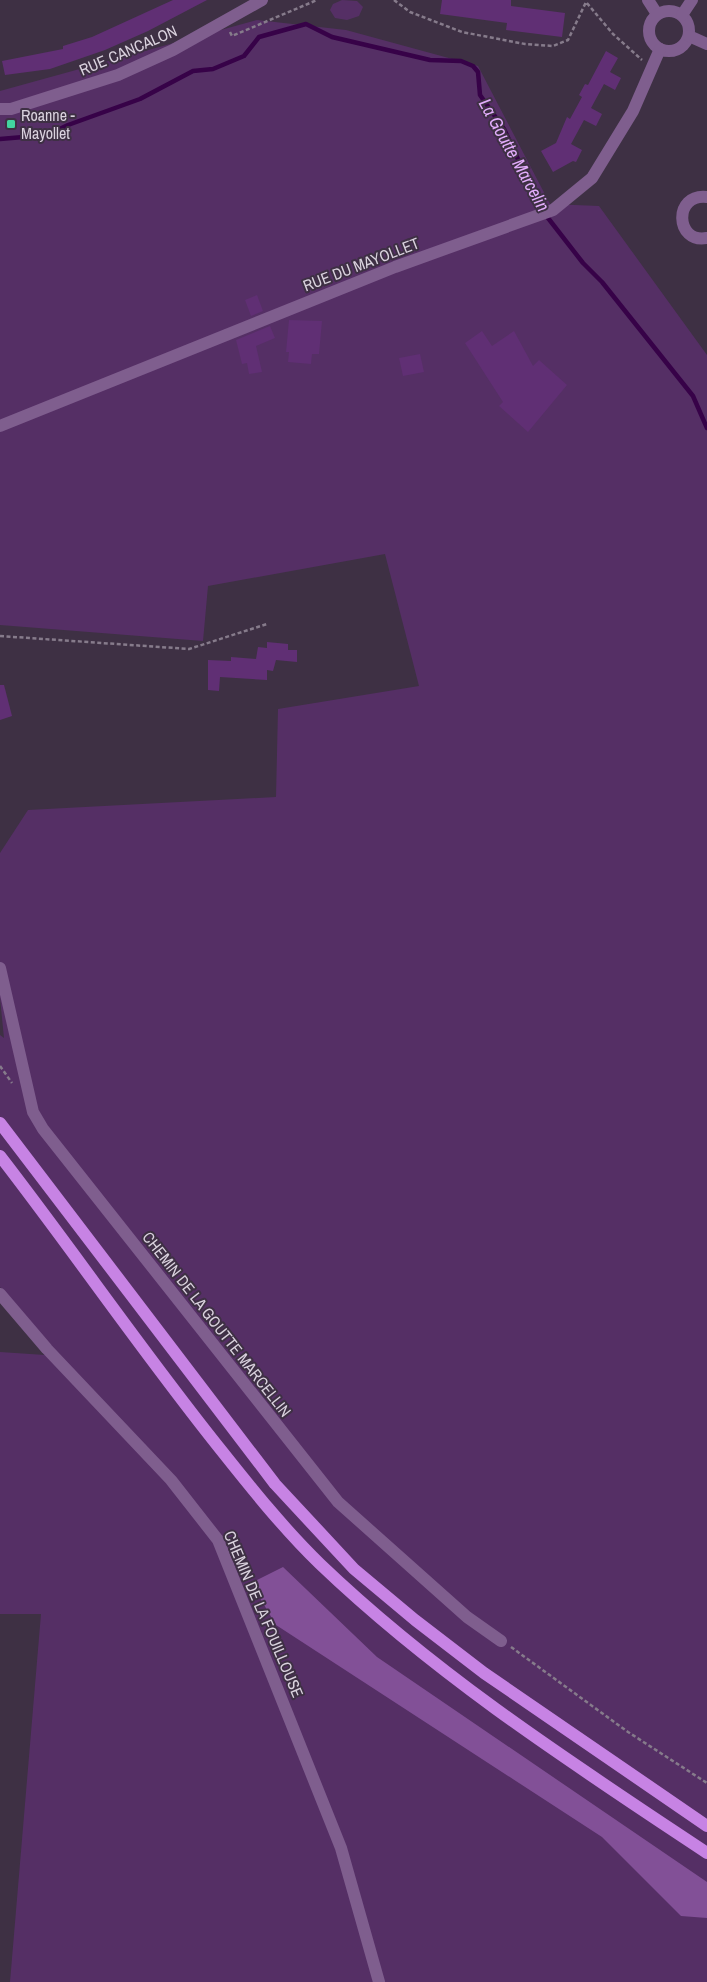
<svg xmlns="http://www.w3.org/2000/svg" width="707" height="1982" viewBox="0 0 707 1982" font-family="'Archivo Narrow',sans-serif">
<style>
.green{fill:#552f65}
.forest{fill:#825097}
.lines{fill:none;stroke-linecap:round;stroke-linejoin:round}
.stream{stroke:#370248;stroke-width:4.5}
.building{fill:#602f74}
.path{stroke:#867b8b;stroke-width:2.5;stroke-dasharray:4 2.5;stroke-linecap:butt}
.minor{stroke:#7f5e8e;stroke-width:12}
.major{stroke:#c783e4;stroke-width:12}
.poi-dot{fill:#42d4a0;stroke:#3e3044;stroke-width:2}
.labels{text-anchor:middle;stroke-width:4;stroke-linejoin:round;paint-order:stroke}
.street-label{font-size:16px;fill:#dad2de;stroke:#3e3044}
.poi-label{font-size:16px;fill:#dad2de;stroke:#3e3044;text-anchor:start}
.water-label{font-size:18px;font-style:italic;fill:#e3adfc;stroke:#3e3044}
</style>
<rect width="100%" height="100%" fill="#3e3044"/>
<!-- green -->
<g class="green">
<polygon points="342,0 357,1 363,7 359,16 347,20 335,18 330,10 333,4"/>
<polygon points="257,20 346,30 478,66 550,204 599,206 707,355 707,1982 10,1982 41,1614 0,1614 0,1352 60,1356 0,1287 0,1035 4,1038 0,998 0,853 28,810 276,797 278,709 419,686 385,554 208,586 203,641 0,625 0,91"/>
</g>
<!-- forest -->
<polygon class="forest" points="283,1567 377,1657 707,1882 707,1918 681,1916 602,1837 276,1625 251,1583"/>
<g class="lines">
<!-- stream -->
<polyline class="stream" points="0,139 47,135 68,125 140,99 193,71 213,69 244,56 259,37 306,24 332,37 430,60 461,61 473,66 478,72 480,95 504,129 541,209 583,263 602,282 693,396 707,428"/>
</g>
<!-- building -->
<g class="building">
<polygon points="173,0 207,0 148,31 105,50 50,69 5,75 2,61 63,49 63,46 92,37"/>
<polygon points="442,0 511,0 511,6 565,13 562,37 506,30 507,23 440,14"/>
<polygon points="606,51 618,58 610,72 621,78 615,90 604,84 591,108 602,114 596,126 584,120 571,144 582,150 576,162 573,161 553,172 541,151 556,143 567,117 570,119 582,97 579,95 585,84 588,85"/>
<polygon points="257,295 263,311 251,316 245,300"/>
<polygon points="289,320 322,321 319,354 312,354 311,364 288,362 289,352 286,352"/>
<polygon points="270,326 275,338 256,346 262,372 249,374 247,363 242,364 236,340"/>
<polygon points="482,331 492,346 514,331 533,366 539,360 567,385 528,432 499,406 503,402 465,343"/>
<polygon points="420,354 424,372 403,376 399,358"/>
<polygon points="267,642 288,644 288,650 297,650 297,662 276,660 273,671 267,670 267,680 220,677 219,691 208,690 208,660 231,661 231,657 256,659 258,647 267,648"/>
<polygon points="0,685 4,685 12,716 0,720"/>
</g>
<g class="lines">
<!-- path -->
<g class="path">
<polyline points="394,0 410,12 462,32 525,44 553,46 568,40 586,2 613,34 642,60"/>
<polyline points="230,32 232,36 317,0"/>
<polyline points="0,636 189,649 267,624"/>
<polyline points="0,1066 12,1083"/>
<polyline points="511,1647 628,1732 707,1783"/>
</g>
<!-- minor -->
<g class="minor">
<polyline points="648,0 657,14"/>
<circle cx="669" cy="31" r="20"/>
<polyline points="682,15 692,0"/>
<polyline points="689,36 707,44"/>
<polyline points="0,109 11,109 118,75 173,50 262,0"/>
<path d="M707 197C673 193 675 244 707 238"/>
<polyline points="0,426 395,267 553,210 592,178 633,111 660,49"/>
<polyline points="0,968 33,1112 43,1129 338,1502 467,1617 501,1641"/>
<polyline points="0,1294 47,1349 171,1480 218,1540 341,1848 379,1982"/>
</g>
<!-- major -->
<g class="major">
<polyline points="0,1123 275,1484 354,1569 415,1620 484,1673 707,1826"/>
<path d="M0 1156C75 1253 144 1354 221 1450 252 1489 284 1529 320 1564 437 1676 573 1764 707 1853"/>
</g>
</g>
<!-- markers -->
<rect class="poi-dot" x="6" y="119" width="10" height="10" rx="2.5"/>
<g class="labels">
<!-- street labels -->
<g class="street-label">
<text transform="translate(128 50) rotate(-23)" y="6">RUE CANCALON</text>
<text transform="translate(361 264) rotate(-21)" y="6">RUE DU MAYOLLET</text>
<text transform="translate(217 1324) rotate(52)" y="6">CHEMIN DE LA GOUTTE MARCELLIN</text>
<text transform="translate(264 1614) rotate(67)" y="6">CHEMIN DE LA FOUILLOUSE</text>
</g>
<!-- poi labels -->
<g class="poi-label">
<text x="21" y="121">Roanne -<tspan x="21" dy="18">Mayollet</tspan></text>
</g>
<!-- water labels -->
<g class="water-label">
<text transform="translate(514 155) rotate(61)" y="6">La Goutte Marcelin</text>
</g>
</g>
</svg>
